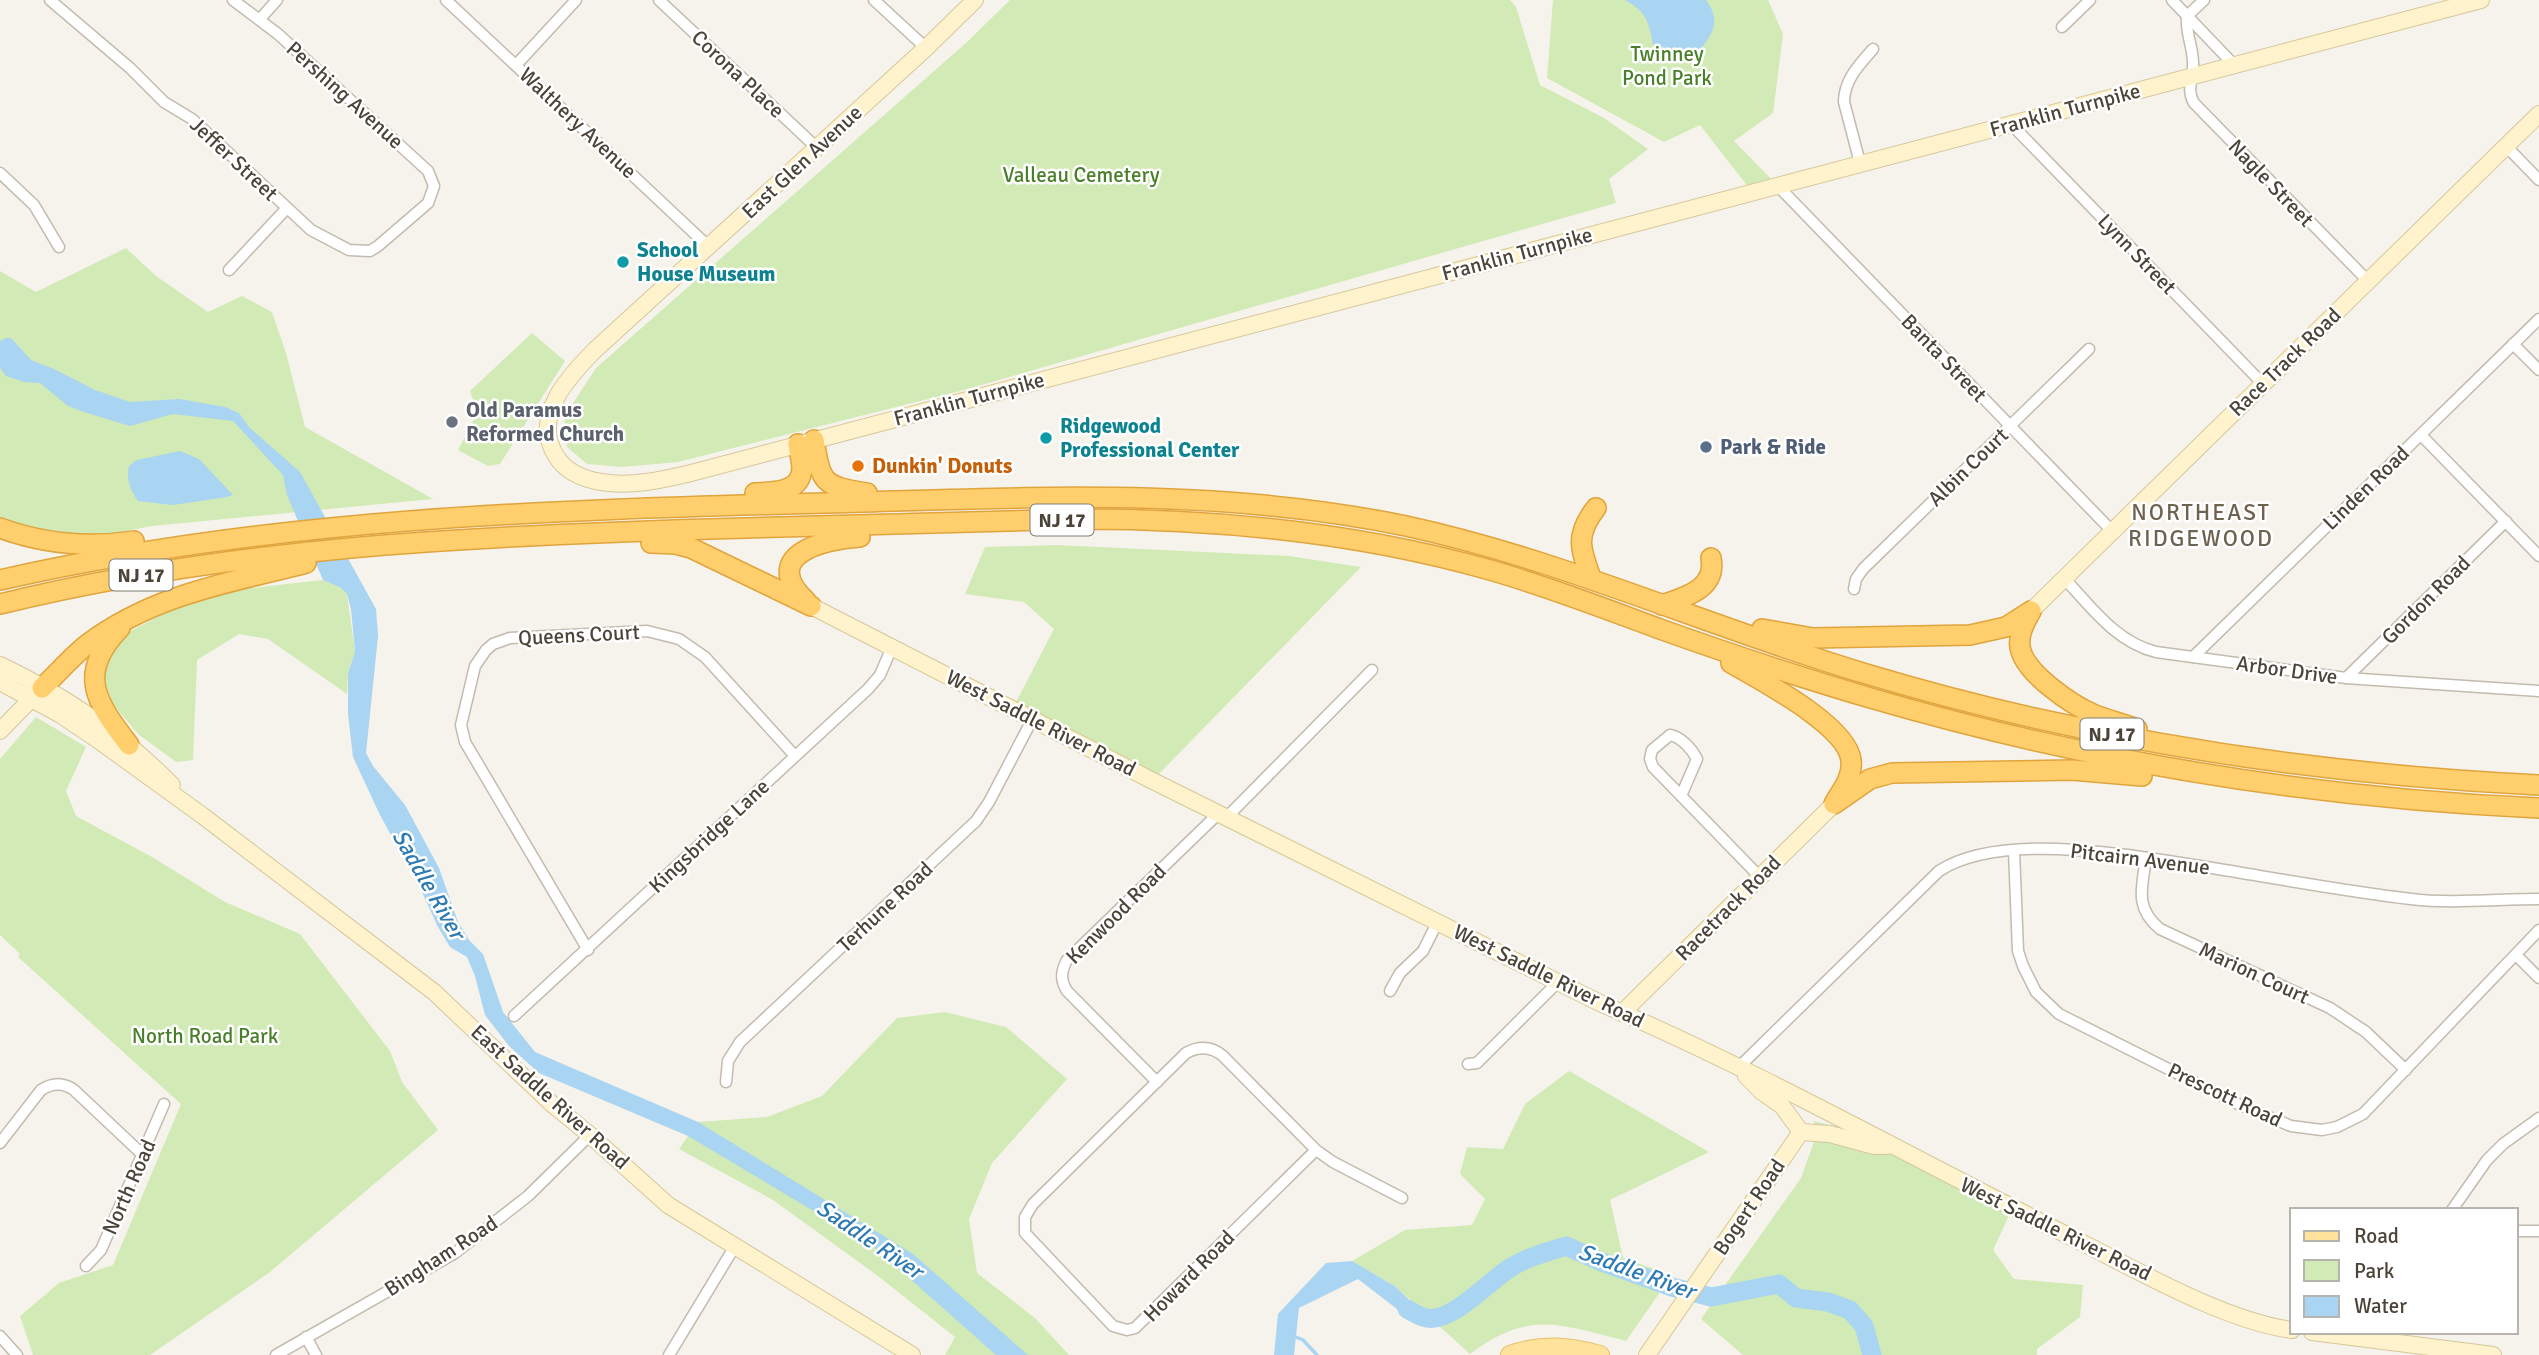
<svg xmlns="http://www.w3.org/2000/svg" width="2539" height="1355" viewBox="0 0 2539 1355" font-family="Signika,sans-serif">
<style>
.green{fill:#d2eab5}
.water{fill:#a9d4f2}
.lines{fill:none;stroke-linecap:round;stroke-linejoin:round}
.stream{stroke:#a9d4f2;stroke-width:3.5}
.river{stroke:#a9d4f2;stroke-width:19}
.street-casing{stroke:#c2bbae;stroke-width:13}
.secondary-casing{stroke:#d6c79b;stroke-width:18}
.primary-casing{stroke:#e6c16a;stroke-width:20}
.highway-casing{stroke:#e0a43c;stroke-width:22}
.street{stroke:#fff;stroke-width:10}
.secondary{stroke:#fff3cd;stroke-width:16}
.primary{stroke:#ffe39c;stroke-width:18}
.highway{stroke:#ffcf6e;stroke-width:19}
.culture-dot{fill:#0f9aa8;stroke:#fff;stroke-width:2.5}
.worship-dot{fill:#6b7280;stroke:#fff;stroke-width:2.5}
.service-dot{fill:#5c6f8a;stroke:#fff;stroke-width:2.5}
.food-dot{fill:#e8710a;stroke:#fff;stroke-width:2.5}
.labels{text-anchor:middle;stroke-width:5;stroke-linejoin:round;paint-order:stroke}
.shield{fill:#fff;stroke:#817c74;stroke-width:2}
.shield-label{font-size:19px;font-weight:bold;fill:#4b4439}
.park-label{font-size:21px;fill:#4a7f2a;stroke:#fff}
.street-label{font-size:21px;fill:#4b4439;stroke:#fff}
.culture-label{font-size:21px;font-weight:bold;fill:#0d838f;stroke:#fff;text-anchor:start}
.worship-label{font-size:21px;font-weight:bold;fill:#5b616d;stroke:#fff;text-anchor:start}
.service-label{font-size:21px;font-weight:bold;fill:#4e5e75;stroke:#fff;text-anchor:start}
.food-label{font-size:21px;font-weight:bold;fill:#c56008;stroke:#fff;text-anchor:start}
.neighbourhood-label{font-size:23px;letter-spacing:2px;fill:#6e6250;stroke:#fff}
.water-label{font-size:23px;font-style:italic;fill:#2e7ab2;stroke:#fff}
</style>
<rect width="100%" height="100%" fill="#f6f3ec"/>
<!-- green -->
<g class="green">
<polygon points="1010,0 1510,0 1516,7 1540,85 1604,118 1648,149 1609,179 1616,203 960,391 678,462 622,467 587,464 567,447 564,417 596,368 966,43"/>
<polygon points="1553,0 1768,0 1783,34 1773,113 1734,141 1777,185 1749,188 1700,125 1664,142 1547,78"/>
<polygon points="126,248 156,276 208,312 242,296 272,312 286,353 305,427 433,499 152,526 72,541 0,517 0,271 36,292"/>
<path d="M532 333 565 361 500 464 488 466 458 450C470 427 481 417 470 391Z"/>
<polygon points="1057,545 1289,556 1361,567 1151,782 1013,708 1054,629 1024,602 965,594 985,547"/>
<polygon points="323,580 341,588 347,594 355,652 348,673 347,694 268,639 239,634 197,660 193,760 176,762 138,734 101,690 107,643 194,598 189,595"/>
<polygon points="36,717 86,747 66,791 76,816 152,857 225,902 300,934 390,1051 402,1082 438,1130 270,1272 150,1355 33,1355 20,1316 59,1283 113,1265 181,1104 18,957 20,954 0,935 0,759"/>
<polygon points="945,1012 1006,1027 1067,1079 992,1163 969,1219 977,1273 1035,1318 1069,1355 945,1355 955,1337 878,1276 773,1200 679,1149 698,1122 767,1117 822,1096 897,1018"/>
<path d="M1569 1071 1709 1152 1610 1200 1623 1258 1672 1275 1626 1341C1559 1325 1530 1309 1470 1354L1396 1287 1352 1261 1405 1230 1472 1225 1485 1199 1460 1174 1467 1147 1503 1149 1525 1104Z"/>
<polygon points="1813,1121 1830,1125 2012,1209 1993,1250 2014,1279 2083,1285 2080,1317 2037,1349 2037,1355 1743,1355 1701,1319 1801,1178 1818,1130"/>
</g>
<!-- water -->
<g class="water">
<path d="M1625 0H1706C1723 23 1711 36 1696 55L1669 56 1653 45C1649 22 1647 12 1625 0Z"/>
<polygon points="6,338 11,338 31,360 54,369 95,390 130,402 179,399 225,407 239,413 249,427 300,472 376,609 378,636 366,753 373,766 405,805 439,868 458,922 469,940 483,954 503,1012 535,1052 698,1122 913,1254 1028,1355 996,1355 874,1247 688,1136 539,1073 509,1046 485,1015 475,976 467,957 450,947 438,927 422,892 380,815 353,757 348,714 348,673 355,652 351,609 347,594 341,588 323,580 287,495 283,475 233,421 173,414 130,426 84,412 68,406 40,383 24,382 6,376 0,368 0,341"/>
<path d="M180 451 199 459 233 495 227 497 173 505 138 501C130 489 126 480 129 466L137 460Z"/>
<polygon points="1352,1261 1396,1287 1429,1319 1410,1319 1358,1279 1299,1308 1294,1355 1274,1355 1278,1314 1326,1263"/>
</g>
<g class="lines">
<!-- stream -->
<polyline class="stream" points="1296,1337 1303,1340 1317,1355"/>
<!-- river -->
<path class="river" d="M1407 1309C1413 1312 1420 1317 1427 1318 1452 1323 1490 1280 1510 1268 1527 1257 1547 1252 1566 1246L1602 1262 1672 1287 1711 1297 1779 1284 1796 1298 1828 1302 1850 1310 1864 1326 1872 1355"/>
<defs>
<g id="street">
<polyline points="50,0 130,68 164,102 192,119 311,230 349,250 370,251 378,246 428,203 434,186 428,171 278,34 233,0"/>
<polyline points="446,0 709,247"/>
<polyline points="659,0 816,147"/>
<polyline points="874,0 926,48"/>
<polyline points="2172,0 2235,66"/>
<path d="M2187 16C2185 33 2194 49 2193 66 2193 81 2186 89 2194 103L2368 281"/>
<polyline points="2187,16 2204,0"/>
<polyline points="260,19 277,0"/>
<polyline points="2062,27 2090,0"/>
<polyline points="516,65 576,0"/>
<polyline points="2011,124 2263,384"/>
<polyline points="2506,146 2539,180"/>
<path d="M1860 163 1844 102C1844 80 1859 65 1873 49"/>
<polyline points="0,173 34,205 59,247"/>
<polyline points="1777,185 2112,531"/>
<polyline points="229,270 287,208"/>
<polyline points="2513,344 2539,370"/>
<polyline points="2421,435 2539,556"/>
<path d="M2064 578C2091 607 2116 642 2156 652L2346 678 2539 691"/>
<polyline points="1854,589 1856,579 1863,569 2089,349"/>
<polyline points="2193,657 2539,319"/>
<polyline points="2346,678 2506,521"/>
<path d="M1681 796 1697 759C1692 749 1681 737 1670 735L1652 750 1650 759 1653 767 1759 876"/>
<polyline points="1227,817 1372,670"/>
<polyline points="2014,851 2018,951 2023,966 2036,992 2059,1014 2238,1104 2291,1126 2322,1130 2337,1127 2363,1114 2539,930"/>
<path d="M2146 858C2142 888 2134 907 2160 929L2330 1008 2366 1032 2406 1070"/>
<polyline points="588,950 465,742 461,725 475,666 486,650 493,644 510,638 647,631 679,639 705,657 795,756"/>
<polyline points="2516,955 2539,978"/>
<polyline points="1390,991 1400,973 1423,951 1438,921"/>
<polyline points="514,1016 868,689 880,675 892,647"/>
<polyline points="1468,1064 1477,1063 1558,982"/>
<path d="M1740 1069 1742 1064 1939 871C2002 830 2135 856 2206 867 2274 878 2343 891 2411 899 2451 904 2499 899 2539 899"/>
<polyline points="726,1082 728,1061 740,1042 976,821 989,802 1033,718"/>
<path d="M1157 1082 1067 991C1060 980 1061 971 1067 960L1219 813"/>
<path d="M0 1143 41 1090C52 1083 63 1082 74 1090L144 1156"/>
<path d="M1316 1150 1135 1328 1127 1330 1113 1326 1025 1233V1217L1033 1204 1186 1053C1199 1046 1211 1046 1223 1056L1316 1150 1333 1162 1402 1198"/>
<polyline points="2452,1210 2487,1160 2503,1144 2539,1118"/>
<polyline points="2516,1231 2539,1231"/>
<polyline points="86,1266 101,1250 164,1104"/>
<polyline points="0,1336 17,1355"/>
<polyline points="306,1337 316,1355"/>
<polyline points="276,1355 455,1253 528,1196 590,1135"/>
<polyline points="669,1355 735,1246"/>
</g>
<g id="secondary">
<path d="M975 0 926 48 596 349C569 376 531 416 556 456 565 471 583 479 601 482 631 487 662 480 691 473L2481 0"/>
<path d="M811 606 1151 780 1602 1004C1763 1073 1916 1160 2073 1238 2135 1269 2224 1321 2292 1330"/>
<polyline points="2031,611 2539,114"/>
<path d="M0 665C63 695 123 735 172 785"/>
<polyline points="0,682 61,715 98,740 203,816 434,992 552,1104 590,1135 668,1205 912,1355"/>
<polyline points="0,731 37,693"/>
<polyline points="1623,1012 1834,804"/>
<polyline points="1746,1076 1762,1092 1782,1106 1801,1132"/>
<polyline points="1801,1132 1830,1134 1874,1146 1887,1146"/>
<polyline points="2312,1332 2493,1355"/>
<polyline points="1647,1355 1801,1132"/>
</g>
<path id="primary" d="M1510 1355C1541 1344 1569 1346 1600 1355"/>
<g id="highway">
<path d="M814 440C821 484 823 486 867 493"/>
<path d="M755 493C770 492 797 493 801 474 804 465 799 453 798 444"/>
<path d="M0 528C44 544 88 548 134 541"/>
<polyline points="651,543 676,544 691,548 811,606"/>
<path d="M1591 578C1580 548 1575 535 1596 508"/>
<path d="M0 580C271 518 548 510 825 503 1020 498 1214 486 1406 526 1563 560 1709 627 1863 673 2082 739 2310 774 2539 785"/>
<path d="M806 601C759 556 822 539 860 537"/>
<path d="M0 604C232 547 473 536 710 529 834 526 957 522 1081 519 1219 519 1356 532 1490 570 1547 586 1603 608 1660 629 1730 654 1802 678 1874 699 2090 762 2314 798 2539 808"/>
<path d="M1662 605C1685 597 1717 589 1711 558"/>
<path d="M2031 611C2025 622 2018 634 2020 647 2024 673 2072 705 2095 715 2109 720 2123 724 2137 729"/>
<path d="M120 628C76 674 96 702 129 745"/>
<polyline points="1762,629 1813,638 1970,635 2006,627 2031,611"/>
<path d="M1731 663C1760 680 1847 725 1851 760 1853 775 1844 788 1836 800"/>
<path d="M42 688C58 673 72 656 89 643 155 594 229 583 306 563"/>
<polyline points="1834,804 1870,779 1892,773 2072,770 2142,776"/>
</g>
</defs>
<!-- street casing -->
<use href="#street" class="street-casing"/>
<!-- secondary casing -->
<use href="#secondary" class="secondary-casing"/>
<!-- primary casing -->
<use href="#primary" class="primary-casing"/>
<!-- highway casing -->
<use href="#highway" class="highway-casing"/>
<!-- street -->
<use href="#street" class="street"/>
<!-- secondary -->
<use href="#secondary" class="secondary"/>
<!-- primary -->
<use href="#primary" class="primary"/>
<!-- highway -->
<use href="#highway" class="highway"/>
</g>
<!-- markers -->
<g class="culture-dot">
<circle cx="623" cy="262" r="7"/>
<circle cx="1046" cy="438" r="7"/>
</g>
<circle class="worship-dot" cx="452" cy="422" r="7"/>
<circle class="service-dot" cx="1706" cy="447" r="7"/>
<circle class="food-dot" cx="858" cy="466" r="7"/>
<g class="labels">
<!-- shield labels -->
<g class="shield">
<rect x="1030.5" y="504.5" width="63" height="31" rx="5"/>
<rect x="109.5" y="559.5" width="63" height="31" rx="5"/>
<rect x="2080.5" y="718.5" width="63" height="31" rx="5"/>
</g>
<g class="shield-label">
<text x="1062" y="527">NJ 17</text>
<text x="141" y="582">NJ 17</text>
<text x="2112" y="741">NJ 17</text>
</g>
<!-- park labels -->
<g class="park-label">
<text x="1667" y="61">Twinney<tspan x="1667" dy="24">Pond Park</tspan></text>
<text x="1081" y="182">Valleau Cemetery</text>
<text x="205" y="1043">North Road Park</text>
</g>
<!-- street labels -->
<g class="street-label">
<text transform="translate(738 74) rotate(43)" y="7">Corona Place</text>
<text transform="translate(345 95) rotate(42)" y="7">Pershing Avenue</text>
<text transform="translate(2065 110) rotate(-15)" y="7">Franklin Turnpike</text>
<text transform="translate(578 123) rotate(43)" y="7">Walthery Avenue</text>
<text transform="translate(234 159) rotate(43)" y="7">Jeffer Street</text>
<text transform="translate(802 162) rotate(-43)" y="7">East Glen Avenue</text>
<text transform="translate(2271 183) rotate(46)" y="7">Nagle Street</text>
<text transform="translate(1517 254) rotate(-15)" y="7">Franklin Turnpike</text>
<text transform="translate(2137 254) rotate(46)" y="7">Lynn Street</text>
<text transform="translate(1944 358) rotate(46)" y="7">Banta Street</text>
<text transform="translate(2285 362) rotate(-44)" y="7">Race Track Road</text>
<text transform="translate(969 399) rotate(-15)" y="7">Franklin Turnpike</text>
<text transform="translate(1968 467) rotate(-44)" y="7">Albin Court</text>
<text transform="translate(2366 488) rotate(-44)" y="7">Linden Road</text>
<text transform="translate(2426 600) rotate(-45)" y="7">Gordon Road</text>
<text transform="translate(579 635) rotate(-3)" y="7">Queens Court</text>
<text transform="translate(2287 670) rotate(8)" y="7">Arbor Drive</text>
<text transform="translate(1041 723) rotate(27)" y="7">West Saddle River Road</text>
<text transform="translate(709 836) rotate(-43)" y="7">Kingsbridge Lane</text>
<text transform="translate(2140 859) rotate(7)" y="7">Pitcairn Avenue</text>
<text transform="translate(885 907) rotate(-43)" y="7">Terhune Road</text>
<text transform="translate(1728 908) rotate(-45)" y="7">Racetrack Road</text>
<text transform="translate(1116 914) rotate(-45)" y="7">Kenwood Road</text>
<text transform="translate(2254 973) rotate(25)" y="7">Marion Court</text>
<text transform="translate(1549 976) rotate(26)" y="7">West Saddle River Road</text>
<text transform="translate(2225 1095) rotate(25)" y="7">Prescott Road</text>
<text transform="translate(550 1097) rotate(42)" y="7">East Saddle River Road</text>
<text transform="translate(129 1187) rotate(-66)" y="7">North Road</text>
<text transform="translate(1749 1207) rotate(-56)" y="7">Bogert Road</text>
<text transform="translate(2056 1229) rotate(26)" y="7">West Saddle River Road</text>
<text transform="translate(441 1256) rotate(-33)" y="7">Bingham Road</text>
<text transform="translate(1189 1276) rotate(-45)" y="7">Howard Road</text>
</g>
<!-- culture labels -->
<g class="culture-label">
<text x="637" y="257">School<tspan x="637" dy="24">House Museum</tspan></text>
<text x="1060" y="433">Ridgewood<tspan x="1060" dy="24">Professional Center</tspan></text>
</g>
<!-- worship labels -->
<g class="worship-label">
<text x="466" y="417">Old Paramus<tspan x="466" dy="24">Reformed Church</tspan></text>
</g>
<!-- service labels -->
<g class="service-label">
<text x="1720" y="454">Park &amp; Ride</text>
</g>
<!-- food labels -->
<g class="food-label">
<text x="872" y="473">Dunkin' Donuts</text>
</g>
<!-- neighbourhood labels -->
<g class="neighbourhood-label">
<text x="2201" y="520">NORTHEAST<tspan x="2201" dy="26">RIDGEWOOD</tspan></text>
</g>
<!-- water labels -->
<g class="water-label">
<text transform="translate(429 884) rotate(60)" y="8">Saddle River</text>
<text transform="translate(870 1239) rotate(34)" y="8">Saddle River</text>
<text transform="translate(1637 1271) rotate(20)" y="8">Saddle River</text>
</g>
</g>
<!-- legend -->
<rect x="2290" y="1208" width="228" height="126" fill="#ffffff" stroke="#b7b4b0" stroke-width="2"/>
<rect x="2304" y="1231" width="35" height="10" fill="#ffe39c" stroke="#b7b4b0" stroke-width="2"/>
<text x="2354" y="1243" font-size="21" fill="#4b4439">Road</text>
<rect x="2304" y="1260" width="35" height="21" fill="#d2eab5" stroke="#b7b4b0" stroke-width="2"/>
<text x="2354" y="1278" font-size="21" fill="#4b4439">Park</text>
<rect x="2304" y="1296" width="35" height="21" fill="#a9d4f2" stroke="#b7b4b0" stroke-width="2"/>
<text x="2354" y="1313" font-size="21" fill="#4b4439">Water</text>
</svg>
